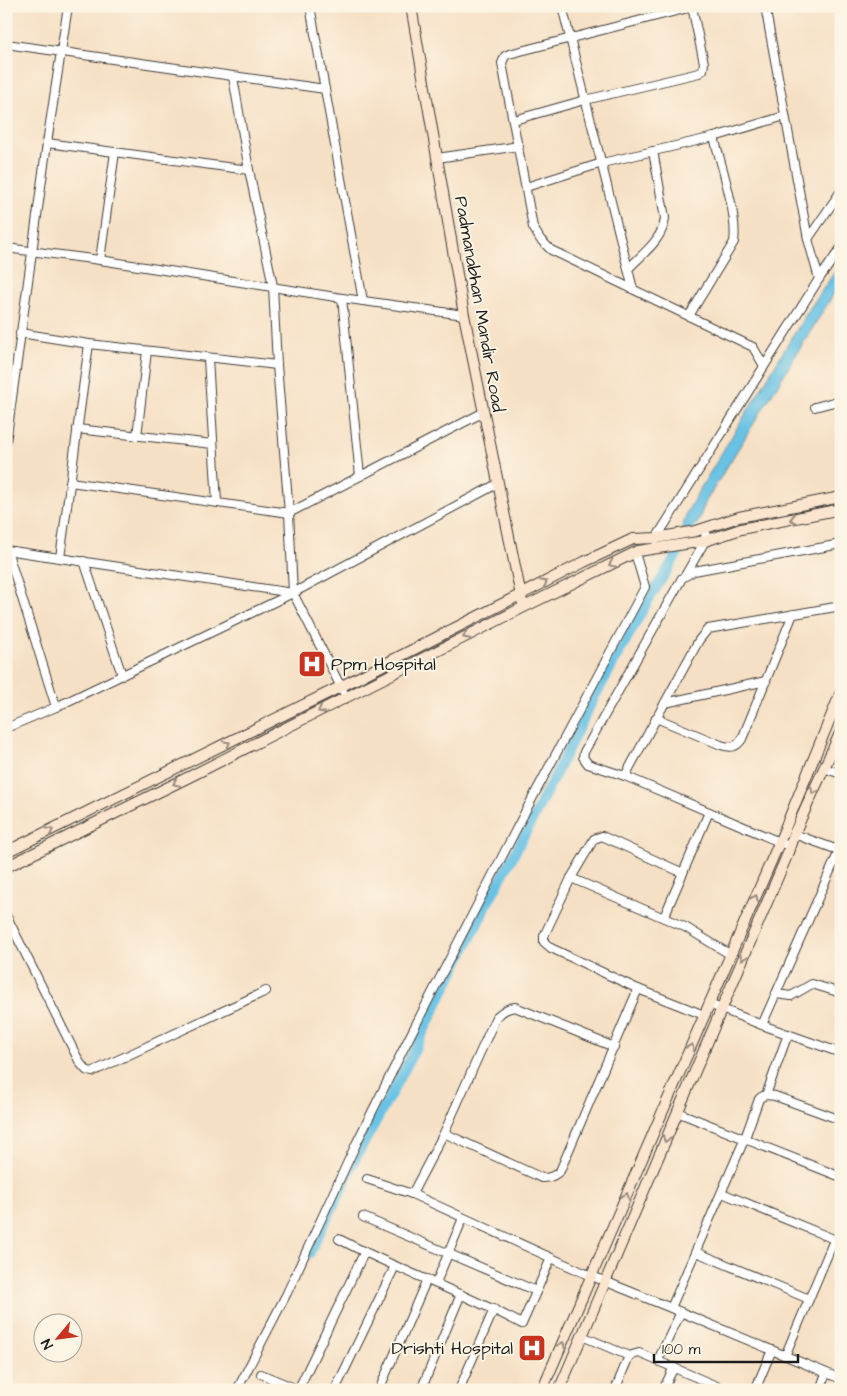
<svg xmlns="http://www.w3.org/2000/svg" width="847" height="1396" viewBox="0 0 847 1396" font-family="'Architects Daughter',sans-serif">
<style>
.water{fill:#67c2e5;stroke:#426f80}
.lines{fill:none;stroke-linecap:round;stroke-linejoin:round}
.canal{stroke:#67c2e5;stroke-width:10}
.street-casing{stroke:#3d3935;stroke-width:10}
.secondary-casing{stroke:#3d3935;stroke-width:12}
.street{stroke:#fff;stroke-width:8}
.secondary{stroke:#fce5cf;stroke-width:10}
.oneway{stroke:#978b7e}
.labels{text-anchor:middle;stroke-width:4;stroke-linejoin:round;paint-order:stroke}
.street-label{font-size:18px;fill:#1c1c1c;stroke:#fcf5e5}
.poi-label{font-size:18px;fill:#1c1c1c;stroke:#fcf5e5;text-anchor:start}
</style>
<rect width="100%" height="100%" fill="#fcf5e5"/>
<filter id="ink" filterUnits="userSpaceOnUse"><feTurbulence type="fractalNoise" baseFrequency=".02" numOctaves="2"/><feDisplacementMap in="SourceGraphic" scale="10" xChannelSelector="R" yChannelSelector="G"/><feConvolveMatrix kernelMatrix="1 2 1 2 8 2 1 2 1" color-interpolation-filters="sRGB"/></filter>
<filter id="wash" filterUnits="userSpaceOnUse"><feTurbulence type="fractalNoise" baseFrequency=".0096" numOctaves="4" result="noise"/><feDisplacementMap in="SourceGraphic" scale="20" xChannelSelector="R" yChannelSelector="G"/><feGaussianBlur stdDeviation="1.12" result="paint"/><feColorMatrix in="noise" values="0 0 0 0 0 0 0 0 0 0 0 0 0 0 0 0 0 1.4 0 .05"/><feComposite in="paint" operator="in"/></filter>
<g filter="url(#wash)">
<rect width="100%" height="100%" fill="#f6e0c5"/>
<!-- water -->
<polygon class="water" points="841,263 841,282 706,501 697,524 682,527 687,512 697,494 808,311"/>
<g class="lines">
<!-- canal -->
<polyline class="canal" points="309,1254 345,1183 353,1163 406,1067 489,901 534,817 593,700 645,606 679,551 694,514"/>
</g>
</g>
<g filter="url(#ink)">
<g class="lines">
<defs>
<g id="street">
<polyline points="310,6 363,301"/>
<polyline points="562,6 633,289"/>
<polyline points="765,6 808,239 819,279 841,248"/>
<polyline points="6,44 325,89"/>
<polyline points="233,77 249,170 273,286 277,365 289,513 293,593 346,697"/>
<polyline points="514,120 585,100 699,73 703,70 704,63 692,7 509,54 505,56 502,63 533,227 540,239 551,250 753,347 764,366"/>
<polyline points="47,143 249,170"/>
<polyline points="437,158 519,146"/>
<polyline points="526,187 602,163 714,137 785,116"/>
<polyline points="808,239 841,191"/>
<polyline points="6,248 100,260 342,298 464,315"/>
<polyline points="100,260 115,152"/>
<path d="M628 269C642 254 663 240 665 218L653 151"/>
<polyline points="342,298 360,476"/>
<path d="M689 316 734 242C738 215 721 165 714 137"/>
<polyline points="20,333 89,344 277,365"/>
<polyline points="208,359 217,502"/>
<polyline points="815,407 841,400"/>
<polyline points="77,429 213,444"/>
<polyline points="137,436 147,351"/>
<polyline points="6,442 47,143 68,6"/>
<polyline points="70,482 289,513 484,412"/>
<polyline points="655,540 819,279"/>
<polyline points="6,550 293,593"/>
<polyline points="7,550 56,707"/>
<polyline points="60,558 89,344"/>
<polyline points="84,561 122,675"/>
<polyline points="686,574 705,541 706,528"/>
<polyline points="665,703 766,681"/>
<path d="M656 718 721 745C731 748 736 748 742 739L793 614"/>
<polyline points="6,728 56,707 293,593 497,484"/>
<polyline points="824,768 841,774"/>
<polyline points="625,776 699,640 708,629 841,606"/>
<polyline points="794,834 841,851"/>
<polyline points="784,844 625,776 588,764 583,757 584,752 682,578 694,571 841,544"/>
<polyline points="683,873 602,836 594,839 571,878 544,936 544,942 551,948 638,989 704,1015"/>
<polyline points="571,878 685,927 731,955"/>
<polyline points="6,915 80,1063 86,1070 92,1072 266,991"/>
<polyline points="664,917 709,812"/>
<polyline points="776,994 791,996 812,984 841,993"/>
<polyline points="709,1004 762,1025 841,1053"/>
<polyline points="762,1025 839,851"/>
<polyline points="766,1095 788,1034"/>
<polyline points="677,1112 841,1177"/>
<path d="M444 1133 542 1178C550 1178 554 1176 560 1171L638 989"/>
<polyline points="367,1179 412,1194 582,1272 671,1308 841,1379"/>
<polyline points="722,1193 841,1242"/>
<path d="M412 1194 444 1133 496 1017C503 1011 507 1008 515 1007L614 1047"/>
<polyline points="363,1217 536,1291"/>
<path d="M339 1239C399 1271 463 1292 522 1324L551 1258"/>
<polyline points="696,1252 809,1299"/>
<polyline points="436,1283 463,1218"/>
<path d="M671 1308 745 1138 759 1099C764 1094 768 1095 775 1096L841 1120"/>
<polyline points="582,1336 629,1356"/>
<polyline points="785,1356 834,1240"/>
<polyline points="658,1360 681,1312"/>
<polyline points="261,1374 299,1390"/>
<polyline points="237,1390 287,1293 357,1142 410,1036 524,814 645,587 635,553"/>
<polyline points="298,1390 364,1253"/>
<polyline points="335,1390 395,1266"/>
<polyline points="379,1390 427,1279"/>
<polyline points="421,1390 461,1294"/>
<polyline points="459,1390 494,1309"/>
<polyline points="615,1390 629,1356 639,1353 726,1390"/>
<polyline points="663,1390 674,1367"/>
<polyline points="755,1390 772,1350"/>
<polyline points="820,1390 826,1373"/>
</g>
<g id="secondary">
<polyline points="411,6 464,315 522,601"/>
<polyline points="6,852 340,687 584,562 633,539 656,538 696,531 739,517 841,497"/>
<polyline points="6,867 191,776 524,607 638,551 705,541 741,529 841,509"/>
<polyline points="542,1390 779,843 841,692"/>
<polyline points="559,1390 786,858 794,834 841,731"/>
</g>
</defs>
<!-- street casing -->
<use href="#street" class="street-casing"/>
<!-- secondary casing -->
<use href="#secondary" class="secondary-casing"/>
<!-- street -->
<use href="#street" class="street"/>
<!-- secondary -->
<use href="#secondary" class="secondary"/>
</g>
<!-- one-way arrows -->
<defs><path id="oneway-chevron" d="M-2-3.5L2.5 0L-2 3.5" fill="none" stroke-width="1.6" stroke-linecap="round" stroke-linejoin="round" transform="scale(1.25)"/></defs>
<g class="oneway">
<use href="#oneway-chevron" transform="translate(793 519) rotate(169)"/>
<use href="#oneway-chevron" transform="translate(612 564) rotate(154)"/>
<use href="#oneway-chevron" transform="translate(544 583) rotate(-27)"/>
<use href="#oneway-chevron" transform="translate(466 636) rotate(153)"/>
<use href="#oneway-chevron" transform="translate(321 710) rotate(153)"/>
<use href="#oneway-chevron" transform="translate(227 744) rotate(-27)"/>
<use href="#oneway-chevron" transform="translate(176 783) rotate(154)"/>
<use href="#oneway-chevron" transform="translate(814 791) rotate(115)"/>
<use href="#oneway-chevron" transform="translate(50 831) rotate(-26)"/>
<use href="#oneway-chevron" transform="translate(755 898) rotate(-67)"/>
<use href="#oneway-chevron" transform="translate(743 957) rotate(113)"/>
<use href="#oneway-chevron" transform="translate(691 1047) rotate(-67)"/>
<use href="#oneway-chevron" transform="translate(666 1139) rotate(113)"/>
<use href="#oneway-chevron" transform="translate(626 1196) rotate(-67)"/>
<use href="#oneway-chevron" transform="translate(562 1345) rotate(-67)"/>
</g>
</g>
<!-- icons -->
<defs>
<symbol id="hospital-square" viewBox="-11 -11 22 22"><rect x="-9" y="-9" width="18" height="18" rx="4" fill="#c8321e" stroke="#fcf5e5"/><path d="M-5-5h3v3.5h4V-5h3V5h-3V1.5h-4V5h-3Z" fill="#fff"/></symbol>
</defs>
<g fill-rule="evenodd">
<use href="#hospital-square" x="296" y="648" width="32" height="32"/>
<use href="#hospital-square" x="516" y="1332" width="32" height="32"/>
</g>
<g class="labels">
<!-- street labels -->
<g class="street-label">
<text transform="translate(480 304) rotate(80)" y="6">Padmanabhan Mandir Road</text>
</g>
<!-- poi labels -->
<g class="poi-label">
<text x="331" y="670">Ppm Hospital</text>
<text x="513" y="1354" text-anchor="end">Drishti Hospital</text>
</g>
</g>
<!-- margin -->
<rect width="847" height="1396" fill="none" stroke="#fcf5e5" stroke-width="25"/>
<!-- north arrow -->
<g transform="translate(58 1338) rotate(241)"><circle r="24" fill="#fcf5e5" stroke="#a29e95"/>
<path d="M0-4L9 19L0 12L-9 19Z" fill="#c8321e"/>
<text y="-8" font-size="14" font-weight="bold" text-anchor="middle" fill="#1c1c1c">N</text>
</g>
<!-- scale -->
<path d="M654 1354v8h144v-8" fill="none" stroke="#1c1c1c" stroke-width="2.5"/>
<text x="662" y="1354" font-size="15" fill="#1c1c1c" stroke="#fcf5e5" stroke-width="4" paint-order="stroke">100 m</text>
</svg>
